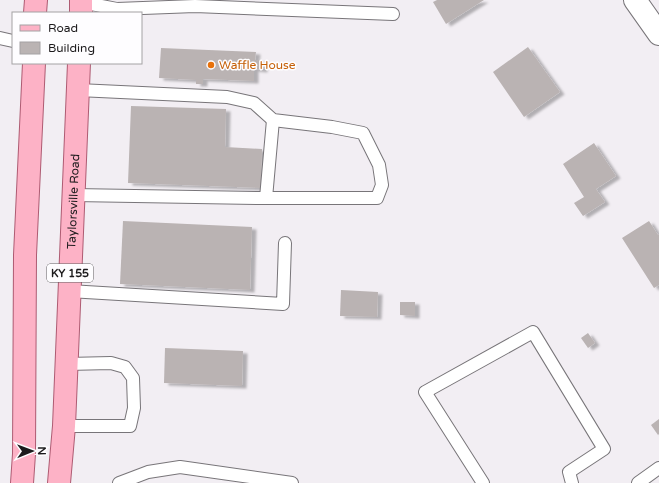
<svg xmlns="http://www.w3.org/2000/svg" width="659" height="483" viewBox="0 0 659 483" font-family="'Varela Round',sans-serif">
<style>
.building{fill:#bab3b3;filter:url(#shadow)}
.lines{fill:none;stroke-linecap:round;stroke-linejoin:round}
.service-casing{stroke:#787579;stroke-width:14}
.tertiary-casing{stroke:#787579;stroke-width:24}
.primary-casing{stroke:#ae5b72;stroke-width:24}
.service{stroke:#fff;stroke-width:12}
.tertiary{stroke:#fff;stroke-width:22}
.primary{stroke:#fdb2c6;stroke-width:22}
.food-dot{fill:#e8710a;stroke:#fefdff;stroke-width:1.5}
.labels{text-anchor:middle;stroke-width:3;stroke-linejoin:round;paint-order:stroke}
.shield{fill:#fefdff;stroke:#605e60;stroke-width:1}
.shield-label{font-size:11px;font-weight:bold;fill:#1c1a1c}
.food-label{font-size:12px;fill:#c56008;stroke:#fefdff;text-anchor:start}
.street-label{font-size:12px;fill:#1c1a1c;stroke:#fefdff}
</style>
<defs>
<filter id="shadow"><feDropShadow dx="4.5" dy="2.5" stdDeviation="1" flood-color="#0004"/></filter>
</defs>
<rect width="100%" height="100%" fill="#f2eef3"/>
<!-- building -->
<g class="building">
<polygon points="437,0 484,0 446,24 433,2"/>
<polygon points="528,47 560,92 524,117 493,72"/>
<polygon points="161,48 256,52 255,60 263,60 263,70 254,69 254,81 203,79 203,84 196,84 196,80 159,78"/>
<polygon points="131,106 226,109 225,147 262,149 261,188 128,183"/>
<polygon points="594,143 616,176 596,189 605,202 583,216 574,203 584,197 563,164"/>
<polygon points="123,221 252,227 250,290 120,284"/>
<polygon points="649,221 658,235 659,234 659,285 654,288 622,238"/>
<polygon points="341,290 378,292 377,317 340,316"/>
<polygon points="400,302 415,302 415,316 400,315"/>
<polygon points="588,333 595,343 588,348 581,338"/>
<polygon points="165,348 243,351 242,386 164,383"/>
<polygon points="659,419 659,434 658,435 651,425"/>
</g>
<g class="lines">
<defs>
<g id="service">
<polyline points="81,2 117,9 195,6 393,14"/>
<polyline points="0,38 13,41"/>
<polyline points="74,195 259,198 377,198 382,185 379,165 363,133 332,127 273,120 254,103 227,97 78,90"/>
<polyline points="266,198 273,120"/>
<polyline points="69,291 283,304 285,243"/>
<polyline points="64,426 130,426 134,408 133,378 125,367 111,363 67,364"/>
<polyline points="119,483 148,472 180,467 292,483"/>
<polyline points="483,483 425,392 533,332 604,449 569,472 572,483"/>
<polyline points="638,483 659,468"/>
</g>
<polyline id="tertiary" points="635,0 659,34"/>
<g id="primary">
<polyline points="35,13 36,0"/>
<polyline points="81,13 81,0"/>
<polyline points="22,483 24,454 25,255 34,63"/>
<path id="s1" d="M59 483 64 426 79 63"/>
</g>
</defs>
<!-- service casing -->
<use href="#service" class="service-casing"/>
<!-- tertiary casing -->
<use href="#tertiary" class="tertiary-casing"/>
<!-- primary casing -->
<use href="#primary" class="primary-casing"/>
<!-- service -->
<use href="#service" class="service"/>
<!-- tertiary -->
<use href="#tertiary" class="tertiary"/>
<!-- primary -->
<use href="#primary" class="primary"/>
</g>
<!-- markers -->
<circle class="food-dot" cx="211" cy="65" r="4"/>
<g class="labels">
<!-- shield labels -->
<rect class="shield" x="47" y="264" width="46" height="18" rx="3"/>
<g class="shield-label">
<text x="70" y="277">KY 155</text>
</g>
<!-- food labels -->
<g class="food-label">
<text x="219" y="69">Waffle House</text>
</g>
<!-- street labels -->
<g class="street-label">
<text dy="4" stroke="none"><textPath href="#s1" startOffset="282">Taylorsville Road</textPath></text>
</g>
</g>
<!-- legend -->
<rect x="12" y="12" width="130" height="52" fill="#fefdff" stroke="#a4a2a4"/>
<rect x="20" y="25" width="20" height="6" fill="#fdb2c6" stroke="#a4a2a4"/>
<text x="48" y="32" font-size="12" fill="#1c1a1c">Road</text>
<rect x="20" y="42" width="20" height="12" fill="#bab3b3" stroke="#a4a2a4"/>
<text x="48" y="52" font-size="12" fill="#1c1a1c">Building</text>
<!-- north arrow -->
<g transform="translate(32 451) rotate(89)" stroke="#fefdff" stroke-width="3" paint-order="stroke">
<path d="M0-3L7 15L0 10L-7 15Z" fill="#1c1a1c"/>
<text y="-6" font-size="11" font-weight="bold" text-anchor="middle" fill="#1c1a1c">N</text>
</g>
</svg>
